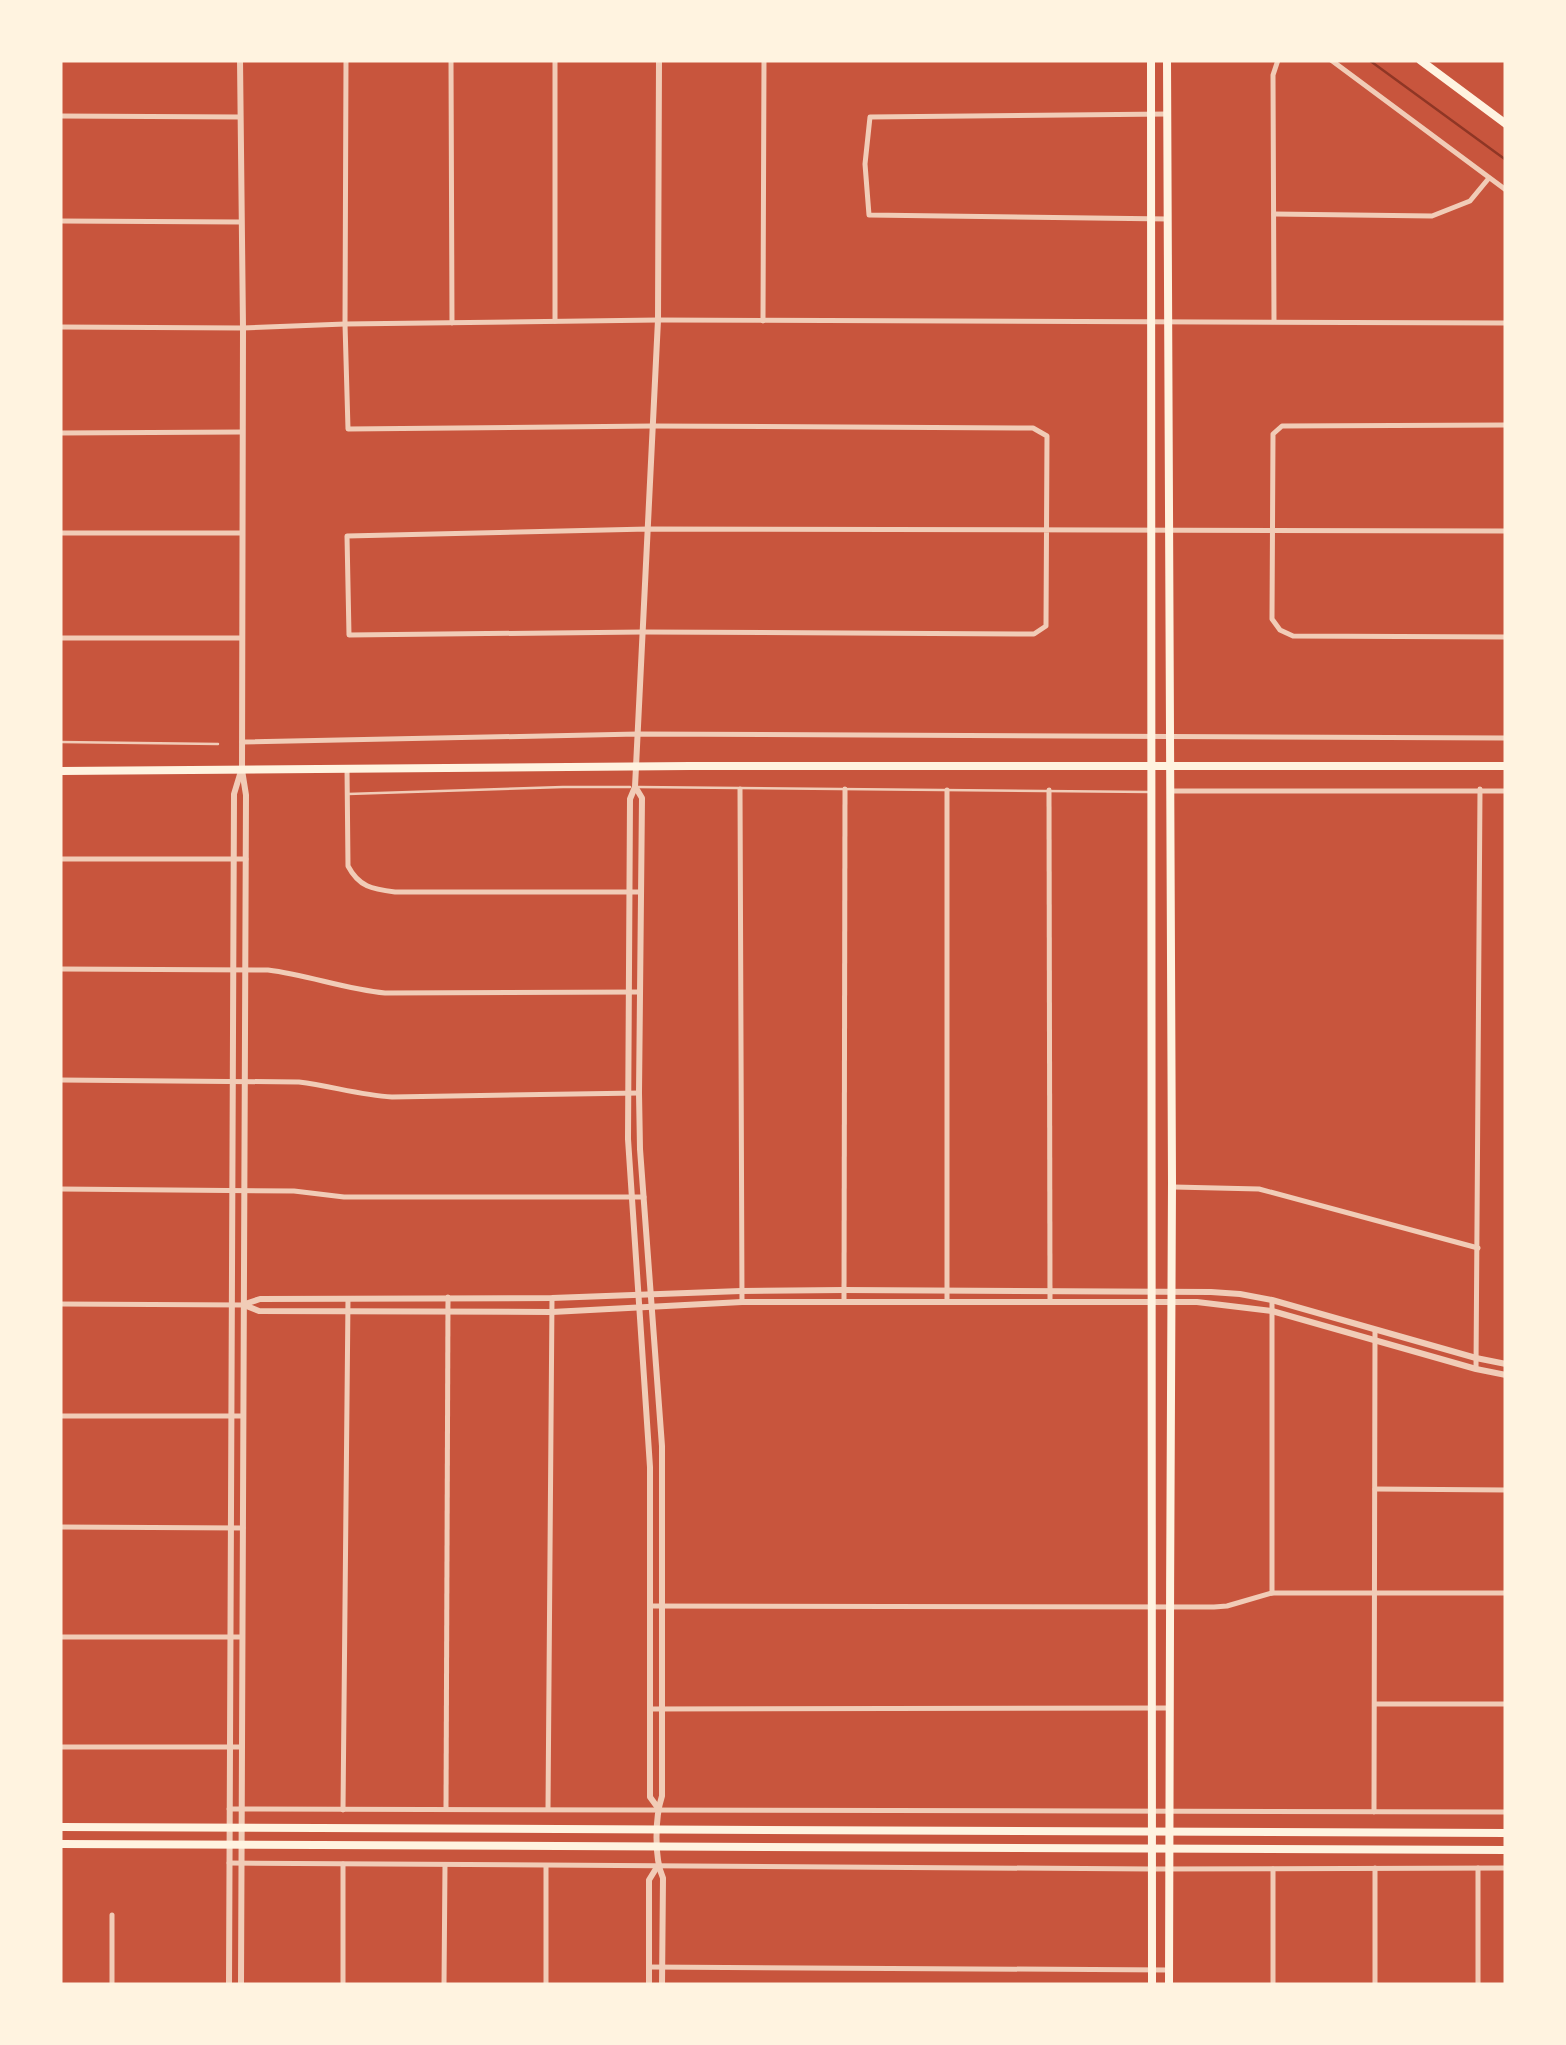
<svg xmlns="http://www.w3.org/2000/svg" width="1566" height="2045" viewBox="0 0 1566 2045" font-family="Arial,sans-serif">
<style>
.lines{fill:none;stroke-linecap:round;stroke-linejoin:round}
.stream{stroke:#8f3625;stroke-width:2.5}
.service{stroke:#f1ccb7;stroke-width:2.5}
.minor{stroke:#f1ccb7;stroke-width:5}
.tertiary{stroke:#f1ccb7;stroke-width:6}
.secondary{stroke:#fff3e0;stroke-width:8}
</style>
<rect width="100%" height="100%" fill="#c8553d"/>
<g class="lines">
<!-- stream -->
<polyline class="stream" points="1369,60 1506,160"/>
<!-- service -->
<g class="service">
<polyline points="60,742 218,744"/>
<polyline points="638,787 1150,792"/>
<polyline points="348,794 563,787 630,787"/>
</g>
<!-- minor -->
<g class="minor">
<polyline points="346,60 345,324 348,429 653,426 1033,428 1047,436 1046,626 1034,634 643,632 349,635 347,536 648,529 1506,531"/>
<polyline points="451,60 452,323"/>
<polyline points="1331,60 1506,190"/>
<polyline points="1168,114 870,117 865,164 869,215 1168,219"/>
<polyline points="60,116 240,117"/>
<polyline points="1274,214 1432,216 1470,201 1489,178"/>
<polyline points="60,221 241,222"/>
<polyline points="555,321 555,60"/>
<polyline points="763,321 764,60"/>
<polyline points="1274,321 1273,75 1278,60"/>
<polyline points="60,327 243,328 345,324 658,320 1506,323"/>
<polyline points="1506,425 1282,426 1273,434 1272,619 1280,630 1293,636 1506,637"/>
<polyline points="60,433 242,432"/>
<polyline points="60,533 242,533"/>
<polyline points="60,638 242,638"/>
<polyline points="242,742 638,734 1506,738"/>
<path d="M347 768 348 866C359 887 372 889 395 892H641"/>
<polyline points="740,789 742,1302"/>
<polyline points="1049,790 1050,1302"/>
<polyline points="1170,791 1506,791"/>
<polyline points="60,859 246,859"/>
<path d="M60 969 268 970C308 975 345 989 385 993L640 992"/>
<path d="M60 1080 299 1082C331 1086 360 1095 392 1097L639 1093"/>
<polyline points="1174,1187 1259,1189 1478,1248"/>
<polyline points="60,1189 294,1191 344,1197 644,1197"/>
<polyline points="844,1301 845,789"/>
<polyline points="947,1302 947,790"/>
<polyline points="60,1304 244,1305"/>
<polyline points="1476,1369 1480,789"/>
<polyline points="60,1416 243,1416"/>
<polyline points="1375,1489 1506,1490"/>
<polyline points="60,1527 243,1528"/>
<polyline points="1272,1593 1272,1301"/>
<polyline points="651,1606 1214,1607 1227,1606 1272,1593 1506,1593"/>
<polyline points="60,1637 242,1637"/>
<polyline points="1376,1704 1506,1704"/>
<polyline points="650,1709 1169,1708"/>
<polyline points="60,1747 242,1747"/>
<polyline points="229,1809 1506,1812"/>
<polyline points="446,1809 448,1297"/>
<polyline points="548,1809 552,1298"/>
<polyline points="343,1810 348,1299"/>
<polyline points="1374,1812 1375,1330"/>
<polyline points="229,1863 1151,1869 1506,1868"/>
<polyline points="1375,1868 1375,1985"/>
<polyline points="1273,1869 1273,1985"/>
<polyline points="112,1915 112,1985"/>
<polyline points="649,1967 1169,1970"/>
<polyline points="343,1985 343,1864"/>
<polyline points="444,1985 445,1865"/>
<polyline points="546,1985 546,1866"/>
<polyline points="1478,1985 1478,1868"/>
</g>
<!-- tertiary -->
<g class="tertiary">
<polyline points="240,60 243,328 242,770 246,795 241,1985"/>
<path d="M636 788 642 798 639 1093 640 1149 662 1446V1796C655 1817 654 1858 663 1878L662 1985"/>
<polyline points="245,1304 260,1299 552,1298 741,1291 844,1290 1211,1292 1240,1294 1272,1300 1476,1358 1506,1364"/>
<polyline points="244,1305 259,1311 552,1312 742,1302 1197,1302 1272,1311 1476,1369 1506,1375"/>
<polyline points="658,1808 650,1797 650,1467 628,1139 630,799 635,787 658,320 659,60"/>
<polyline points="229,1985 234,794 241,771"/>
<polyline points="649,1985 649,1880 657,1867"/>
</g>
<!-- secondary -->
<g class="secondary">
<polyline points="1151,60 1152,1985"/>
<path d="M1167 60C1170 434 1172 808 1172 1182 1171 1450 1169 1717 1169 1985"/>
<polyline points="1420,60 1506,124"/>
<polyline points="60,771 690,766 1506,766"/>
<polyline points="60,1827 1506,1833"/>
<polyline points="60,1844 1506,1850"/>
</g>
</g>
<!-- border -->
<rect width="1566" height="2045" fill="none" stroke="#fff3e0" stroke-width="125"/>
</svg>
